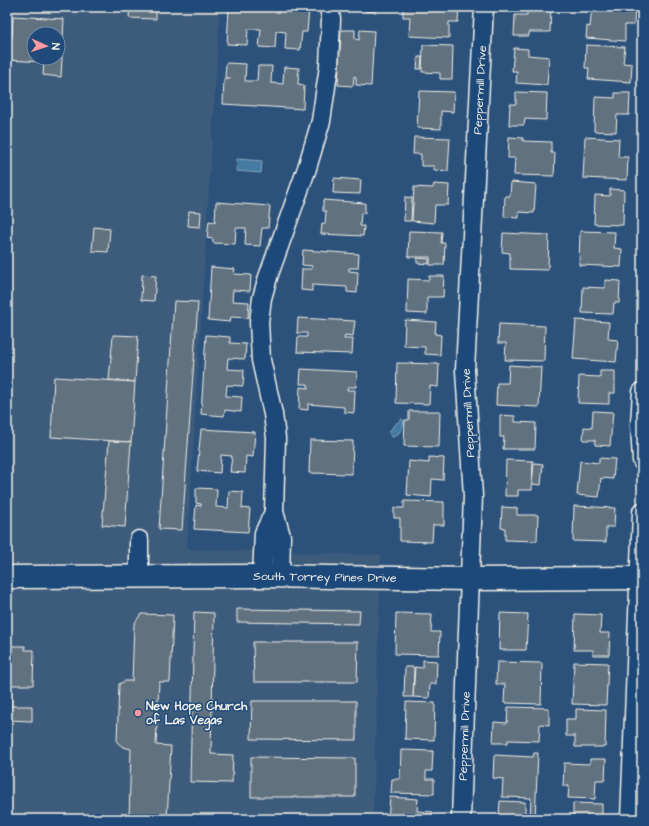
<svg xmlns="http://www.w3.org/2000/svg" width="649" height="826" viewBox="0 0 649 826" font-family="'Architects Daughter',sans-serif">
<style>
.built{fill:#3c5b7c;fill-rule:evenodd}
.water{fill:#447aa2;stroke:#8aaabe}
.building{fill:#607180;stroke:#f4f1e8;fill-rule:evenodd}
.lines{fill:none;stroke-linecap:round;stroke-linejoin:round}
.minor-casing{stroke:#f4f1e8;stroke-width:21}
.major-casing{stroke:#f4f1e8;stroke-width:25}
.minor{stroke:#1f4a7a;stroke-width:18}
.major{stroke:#1f4a7a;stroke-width:22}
.poi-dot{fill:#ff9aa2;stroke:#1f4a7a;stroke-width:1.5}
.labels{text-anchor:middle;stroke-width:3;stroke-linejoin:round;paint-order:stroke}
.street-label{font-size:12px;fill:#f4f1e8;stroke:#1f4a7a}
.poi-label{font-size:12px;font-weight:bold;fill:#f4f1e8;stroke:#1f4a7a;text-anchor:start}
</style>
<rect width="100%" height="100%" fill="#2c527b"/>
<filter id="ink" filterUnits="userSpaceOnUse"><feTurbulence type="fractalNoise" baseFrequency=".025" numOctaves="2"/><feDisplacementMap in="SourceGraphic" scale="8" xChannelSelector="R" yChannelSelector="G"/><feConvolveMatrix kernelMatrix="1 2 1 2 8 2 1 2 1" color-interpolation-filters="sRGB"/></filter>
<g filter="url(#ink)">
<!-- built -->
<path class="built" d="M7 7H220L187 549 381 555 373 819H7ZM34 34H58V58H34Z"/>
<!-- water -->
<g class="water">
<polygon points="237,159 262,161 261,173 236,171"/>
<polygon points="402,419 404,421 402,429 396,436 391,437 389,433 393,426"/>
</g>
<!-- building -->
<g class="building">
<polygon points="130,7 156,7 156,19 129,18"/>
<polygon points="229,7 281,7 309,9 307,32 302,32 300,50 285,49 286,32 276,31 275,48 259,47 261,29 248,29 247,45 227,44"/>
<rect x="342" y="7" width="10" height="3"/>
<polygon points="359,7 375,7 375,12 364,11 365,7"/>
<polygon points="403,7 459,7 458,22 449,22 449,38 409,36 410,17 403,17"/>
<polygon points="527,7 551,7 550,32 529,32 529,36 514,36 515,15 527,15"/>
<polygon points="592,7 635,7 634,25 625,25 625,41 586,38 587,26 590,27"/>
<path d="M13 16 64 19 61 77 43 75 44 62 7 60V38H12ZM34 34H58V58H34Z"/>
<polygon points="341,30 355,30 355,39 359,40 360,30 374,31 371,86 356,85 356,77 354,76 353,86 338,85"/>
<polygon points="423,45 453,46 452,79 440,79 440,73 422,72"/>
<polygon points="586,45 625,47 623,63 632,64 631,82 588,79 589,68 585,68"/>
<polygon points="514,48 528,49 528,55 549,57 547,85 516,83 517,71 512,71"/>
<polygon points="418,57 422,57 421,69 417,69"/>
<polygon points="226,63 246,64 245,81 257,81 258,66 272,66 271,83 283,84 284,67 299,68 298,84 304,85 303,109 223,104 224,79 230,79 230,78 225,78"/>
<polygon points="419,91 454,92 453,112 441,111 441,129 417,128"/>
<polygon points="516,92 547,93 546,120 525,119 524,125 509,125 510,104 516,104"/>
<polygon points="615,93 630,93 629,115 617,115 616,132 594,131 595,97 615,98"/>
<polygon points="414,137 450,138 448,171 434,170 434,166 421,166 421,154 413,154"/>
<polygon points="509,137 523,138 523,141 551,142 551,153 555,153 554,176 514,175 515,158 508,158"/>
<polygon points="585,137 619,139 618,157 628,157 627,180 583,178"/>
<polygon points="334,178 361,180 360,194 333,193"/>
<polygon points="511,182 536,184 534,213 519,212 519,218 504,217 505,196 510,196"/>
<polygon points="434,184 449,185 448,205 435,205 434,223 412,221 414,187 433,188"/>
<polygon points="610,189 624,190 623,225 594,224 595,195 610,196"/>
<polygon points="405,197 412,198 411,221 404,221"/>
<polygon points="323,200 365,203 365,213 361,213 360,226 364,226 363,236 321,234 322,223 325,224 326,211 323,211"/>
<polygon points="216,202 270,206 268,228 262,228 260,246 245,245 246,228 236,228 235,244 213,243 213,239 207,238 209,221 215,222"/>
<polygon points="189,211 201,212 200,227 188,226"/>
<polygon points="94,227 110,229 108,252 92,251"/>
<polygon points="409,231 442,232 441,243 445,243 444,265 430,265 430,257 408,257"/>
<polygon points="580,231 615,232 614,248 622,249 621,267 579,265"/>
<polygon points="503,233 549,235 548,270 510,269 510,253 502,252"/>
<polygon points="303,250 359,254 358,268 349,268 349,271 358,272 357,293 347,292 347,287 312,285 312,291 301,290 302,269 312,269 312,266 302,265"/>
<polygon points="417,258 429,259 429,264 417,263"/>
<polygon points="211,267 235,269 234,274 251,275 250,291 233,290 232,301 249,302 248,318 231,317 230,322 208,320"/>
<polygon points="142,275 156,276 154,301 141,300"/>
<polygon points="429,276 444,276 443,297 427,297 427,314 407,313 408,279 429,280"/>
<polygon points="605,280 620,281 619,303 614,303 613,314 582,313 583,287 605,288"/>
<polygon points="174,301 198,302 182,530 159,529"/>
<polygon points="298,318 355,321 353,336 345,335 344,339 353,339 352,354 297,352 298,337 307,337 307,333 297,333"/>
<polygon points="405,320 436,322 435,334 441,335 440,355 425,354 425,347 404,346"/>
<polygon points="576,320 609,322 608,339 618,340 616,362 573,359"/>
<polygon points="499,324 545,326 544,361 505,360 506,343 498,343"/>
<polygon points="113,335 138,336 135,382 109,380"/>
<polygon points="206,335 230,337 230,343 246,344 245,359 228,358 227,369 244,370 243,386 227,385 226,396 242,397 241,412 225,410 224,416 201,414"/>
<polygon points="397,363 439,364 438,387 430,386 429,404 396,403"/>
<polygon points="509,365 541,367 539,407 496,405 497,383 508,383"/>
<polygon points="301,369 357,372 356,387 348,387 347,390 355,390 354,413 344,412 344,407 308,404 308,410 299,409 300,387 308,388 308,384 300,384"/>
<polygon points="600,371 615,371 615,393 609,393 609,404 578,403 579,376 600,377"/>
<polygon points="54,377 135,382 131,442 51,437"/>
<polygon points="409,411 440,411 439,447 404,446 405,420 409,420"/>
<polygon points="593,411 613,412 610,446 595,445 595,440 583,440 584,427 592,428"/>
<polygon points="500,415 515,416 515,422 536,423 535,449 503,449 504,437 500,437"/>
<polygon points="201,429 255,432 253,457 246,456 245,473 230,472 232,456 221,455 220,473 197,471"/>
<polygon points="310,440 353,441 352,474 309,473"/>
<polygon points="109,441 131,442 125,527 102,525"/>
<polygon points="429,457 444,458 443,480 432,479 431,497 407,495 409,461 429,463"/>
<polygon points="599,458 615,459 613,479 601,478 599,497 577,495 580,461 599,463"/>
<polygon points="506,460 533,461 532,490 518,490 518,496 505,496"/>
<polygon points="534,463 543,464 541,485 532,484"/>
<polygon points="196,488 217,489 216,507 228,508 229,491 243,492 242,508 250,509 248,532 194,529 196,505 201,506 201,504 196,503"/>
<polygon points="404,501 444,502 444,525 433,525 432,542 400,541 400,518 394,518 394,508 404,508"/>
<polygon points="574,506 615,508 614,527 606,527 606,542 573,541"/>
<polygon points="502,507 517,508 517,515 538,515 537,541 505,540 505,528 501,528"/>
<polygon points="237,609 360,611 359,624 237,622"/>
<polygon points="194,612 214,613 211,754 233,755 232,783 190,782"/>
<polygon points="396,613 432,614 431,632 440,632 439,655 395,654"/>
<polygon points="500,613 528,614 526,650 499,650"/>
<polygon points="141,614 173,615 170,682 159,682 156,745 171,746 167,819 129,819 131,749 123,747 117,742 119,684 125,681 132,681 134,624"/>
<polygon points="575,614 601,615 600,633 610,633 609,655 593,655 593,650 574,650"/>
<polygon points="253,642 358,642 357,682 254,682"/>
<polygon points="7,646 25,646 25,650 34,650 33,685 11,685 11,706 32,706 32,721 7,720"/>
<polygon points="423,660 437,661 436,684 430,684 429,698 413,697 415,667 423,668"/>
<polygon points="497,662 542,663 541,704 504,703 505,684 496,684"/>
<polygon points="574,662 608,663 606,705 572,704"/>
<polygon points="405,667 414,667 413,697 404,697"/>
<polygon points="252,701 356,701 356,740 251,739"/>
<polygon points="406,702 435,703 434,740 405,739"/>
<polygon points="508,707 549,708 549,725 540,724 539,741 508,740 508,743 493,743 494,722 507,723"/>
<polygon points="576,709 606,710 605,747 575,747 575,736 566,736 566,719 576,719"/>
<polygon points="401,750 433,751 432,771 426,771 426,779 434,779 434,794 391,793 392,779 400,779"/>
<polygon points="534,753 538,753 535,819 530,819 531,798 502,797 503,779 493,778 494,755 533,757"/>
<polygon points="251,757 355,758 355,797 251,797"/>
<polygon points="590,759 606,759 605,780 596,780 595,799 568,798 569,786 563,786 564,763 590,764"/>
<polygon points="390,797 418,799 417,811 433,812 432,819 388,819"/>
<polygon points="500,801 525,802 525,819 493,819 494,816 499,816"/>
<polygon points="573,803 602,804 602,819 573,819"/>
<polygon points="248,815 353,817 353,819 248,819"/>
</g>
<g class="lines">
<defs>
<g id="minor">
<polyline points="642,392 640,425 642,461"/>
<polyline points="139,576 139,540"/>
<polyline points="262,576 264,533 274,512"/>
<polyline points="280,576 281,536 274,512 276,438 273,414 261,360 259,322 262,298 268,277 307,168 321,121 329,66 331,19 329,7"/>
<path id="s1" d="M461 819 473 496 465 370 484 7"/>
<polyline points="630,819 642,512"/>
</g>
<g id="major">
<path id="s2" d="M7 577 262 576 469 579 642 578"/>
</g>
</defs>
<!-- minor casing -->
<use href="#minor" class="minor-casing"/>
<!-- major casing -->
<use href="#major" class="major-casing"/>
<!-- minor -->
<use href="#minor" class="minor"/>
<!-- major -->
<use href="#major" class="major"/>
</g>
</g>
<!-- markers -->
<circle class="poi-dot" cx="138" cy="713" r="4"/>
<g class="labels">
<!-- street labels -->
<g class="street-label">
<text dy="4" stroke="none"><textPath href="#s1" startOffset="730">Peppermill Drive</textPath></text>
<text transform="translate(468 413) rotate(-93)" y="4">Peppermill Drive</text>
<text dy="4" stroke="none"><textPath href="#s2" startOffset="318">South Torrey Pines Drive</textPath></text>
<text dy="4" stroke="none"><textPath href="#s1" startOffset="83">Peppermill Drive</textPath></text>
</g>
<!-- poi labels -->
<g class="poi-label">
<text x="146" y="710">New Hope Church<tspan x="146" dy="14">of Las Vegas</tspan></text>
</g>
</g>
<!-- margin -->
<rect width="649" height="826" fill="none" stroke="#1f4a7a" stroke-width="24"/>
<rect x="12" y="12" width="625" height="802" fill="none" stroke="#f4f1e8" stroke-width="1.5" filter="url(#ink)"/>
<!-- north arrow -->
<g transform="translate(46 46) rotate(93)"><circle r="19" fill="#1f4a7a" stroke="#748da6"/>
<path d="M0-3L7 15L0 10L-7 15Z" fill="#ff9aa2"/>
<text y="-6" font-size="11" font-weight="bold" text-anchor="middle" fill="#f4f1e8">N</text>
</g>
</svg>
